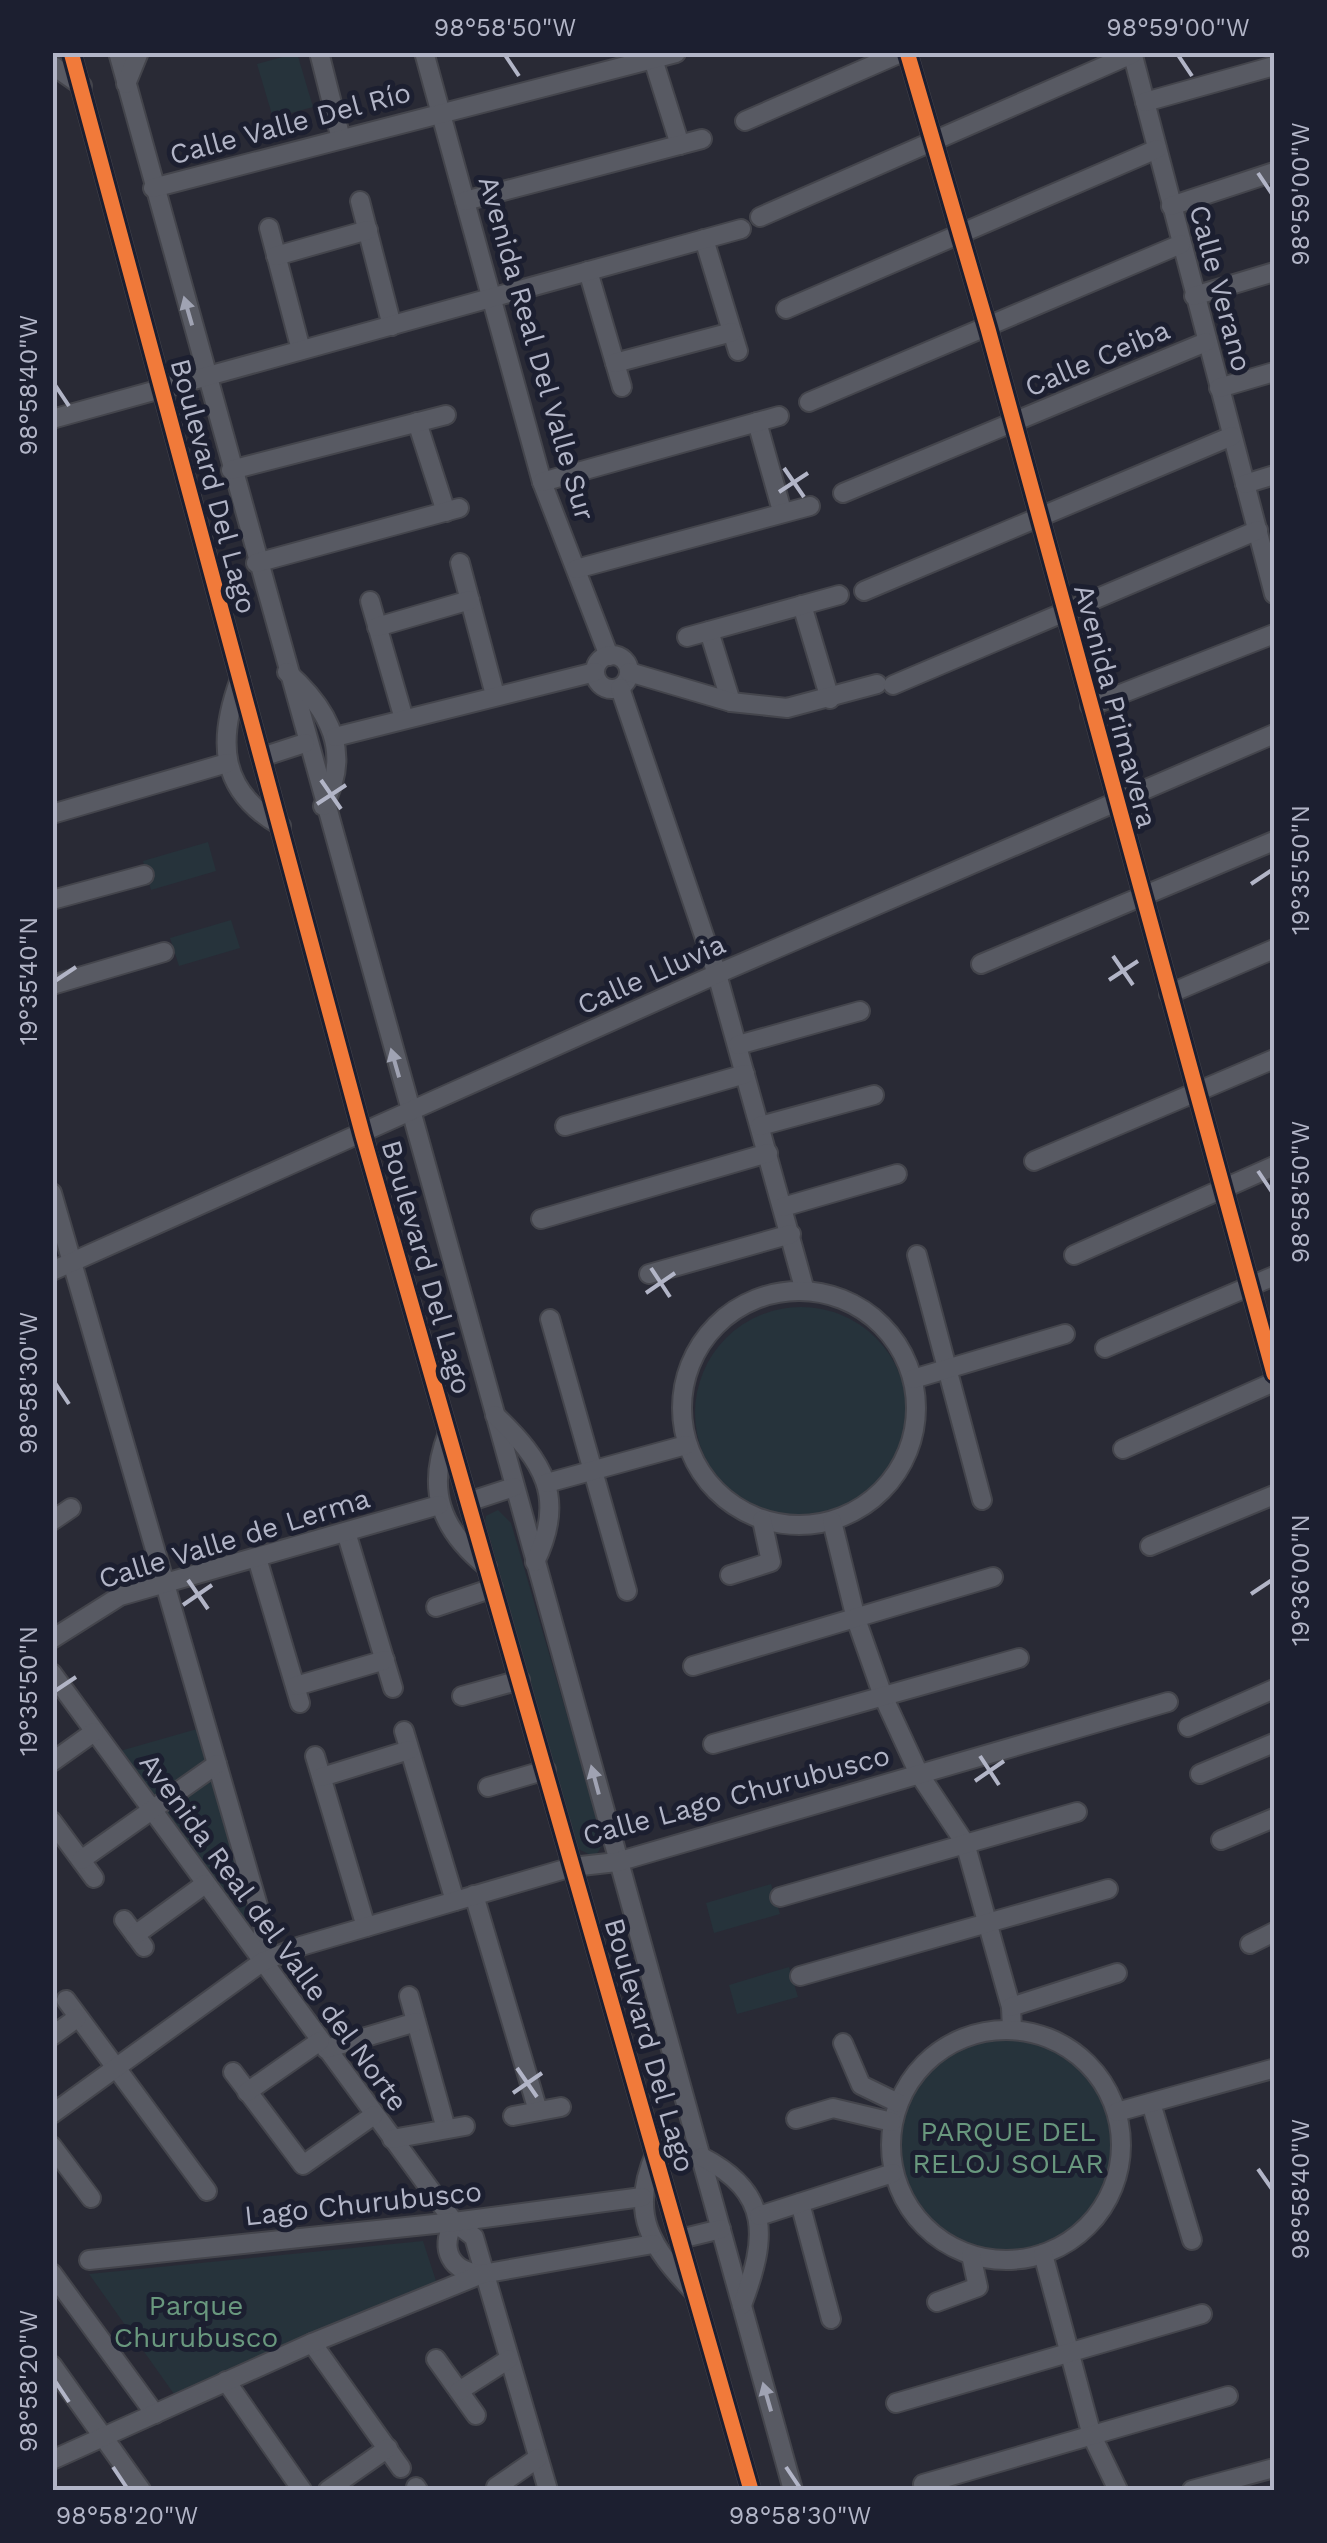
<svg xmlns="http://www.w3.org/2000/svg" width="1327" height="2543" viewBox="0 0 1327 2543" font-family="'Work Sans',sans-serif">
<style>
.green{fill:#26333b}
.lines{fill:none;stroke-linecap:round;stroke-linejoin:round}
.minor-casing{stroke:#44454c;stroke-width:22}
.minor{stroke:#585a63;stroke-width:18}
.cycleway-casing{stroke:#1c1f30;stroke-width:21}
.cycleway{stroke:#f17a3a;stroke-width:15}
.oneway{fill:#a0a3b3}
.ticks{fill:none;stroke:#b2b5c7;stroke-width:4}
.labels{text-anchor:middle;stroke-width:10;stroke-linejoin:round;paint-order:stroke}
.street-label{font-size:28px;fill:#b2b5c7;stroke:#1c1f30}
.park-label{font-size:28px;fill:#69987e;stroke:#1c1f30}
.neatline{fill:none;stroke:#b2b5c7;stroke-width:4}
.ticks-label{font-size:25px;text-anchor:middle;fill:#b2b5c7}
</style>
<rect width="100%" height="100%" fill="#292a35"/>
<!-- green -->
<g class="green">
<polygon points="297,53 313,107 273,118 257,64"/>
<polygon points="208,842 216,871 151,890 143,861"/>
<polygon points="231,920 240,948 179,966 170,938"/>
<circle cx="801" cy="1413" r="106"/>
<polygon points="498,1510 511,1523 604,1842 595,1857 576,1848 485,1521 486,1516"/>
<polygon points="197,1729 210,1763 152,1798 120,1751"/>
<polygon points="213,1774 255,1925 244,1925 161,1810"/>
<polygon points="771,1884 780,1914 714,1933 706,1903"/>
<polygon points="789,1967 798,1997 737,2014 729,1985"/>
<circle cx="1008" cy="2147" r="108"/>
<polygon points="423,2241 437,2284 174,2394 89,2274"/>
</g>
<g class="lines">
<defs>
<g id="minor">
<polyline points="71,52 363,1136 751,2490"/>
<polyline points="118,52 793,2490"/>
<polyline points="319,52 341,139"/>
<polyline points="424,52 542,482 609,656"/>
<polyline points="907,52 988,329 1274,1374"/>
<polyline points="1132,52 1274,594"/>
<polyline points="653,59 680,145"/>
<polyline points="52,65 82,86"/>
<polyline points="126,84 139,52"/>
<polyline points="1145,102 1274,66"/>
<polyline points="745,121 903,52"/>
<polyline points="153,188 676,53"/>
<polyline points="360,201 392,326"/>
<polyline points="465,201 702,139"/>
<polyline points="1171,206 1274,172"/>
<polyline points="760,217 1132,54"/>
<polyline points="269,228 301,350"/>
<polyline points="704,239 738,351"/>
<polyline points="276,256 368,230"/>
<polyline points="588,271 622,387"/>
<polyline points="1194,296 1274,272"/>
<polyline points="786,309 1157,149"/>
<polyline points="615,363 732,332"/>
<polyline points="1219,388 1274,372"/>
<polyline points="809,402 1181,244"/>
<polyline points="52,419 741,229"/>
<polyline points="417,422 446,512"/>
<polyline points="757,422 782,511"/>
<polyline points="231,470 446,415"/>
<polyline points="542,482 779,416"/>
<polyline points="1245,484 1274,475"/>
<polyline points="843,493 1206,342"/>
<polyline points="256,563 459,508"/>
<polyline points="460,563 495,695"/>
<polyline points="576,569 810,506"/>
<polyline points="864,591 1232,436"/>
<polyline points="370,601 404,719"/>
<polyline points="802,605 830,699"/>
<polyline points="377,627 470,600"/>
<polyline points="709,631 731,702"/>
<polyline points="687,637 839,595"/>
<circle cx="612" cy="672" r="17"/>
<path d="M287 672C329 709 353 753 323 806"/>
<polyline points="629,672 731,702 787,708 877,684"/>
<path d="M240 679C217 741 219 791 281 826"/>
<polyline points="893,685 1258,530"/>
<polyline points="620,688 717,974 805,1291"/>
<polyline points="1090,706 1274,634"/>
<polyline points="335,737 595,672"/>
<polyline points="262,757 305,743"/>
<polyline points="52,814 227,763"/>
<polyline points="52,900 144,875"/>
<polyline points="981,964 1274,841"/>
<polyline points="52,985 164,952"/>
<polyline points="1169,994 1274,949"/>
<polyline points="738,1045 860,1011"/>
<polyline points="565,1126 745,1074"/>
<polyline points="760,1126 874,1095"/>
<polyline points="1034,1161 1274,1059"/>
<polyline points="52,1193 263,1923 262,1962"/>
<polyline points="783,1207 897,1174"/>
<polyline points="541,1219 768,1153"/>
<polyline points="917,1255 982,1500"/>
<polyline points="1074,1255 1274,1166"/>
<polyline points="52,1271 717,974 1274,734"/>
<polyline points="649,1274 791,1234"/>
<circle cx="799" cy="1408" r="117"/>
<polyline points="550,1319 627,1591"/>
<polyline points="1105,1348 1274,1276"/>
<polyline points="913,1379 1065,1334"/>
<path d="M495 1415C543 1461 567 1497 535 1562"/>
<path d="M448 1433C426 1489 440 1529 487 1567"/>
<polyline points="1123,1449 1274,1382"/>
<polyline points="547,1483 686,1445"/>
<polyline points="468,1502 514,1487"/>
<polyline points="52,1521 71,1508"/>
<polyline points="832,1521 856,1619 883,1696 919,1774 965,1843 1011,2007 1012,2029"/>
<polyline points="346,1532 393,1688"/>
<polyline points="1150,1546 1274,1495"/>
<polyline points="257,1558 300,1703"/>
<polyline points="730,1575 771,1562 762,1520"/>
<polyline points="436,1607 493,1588"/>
<polyline points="52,1639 120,1596 439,1505"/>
<polyline points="693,1666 993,1577"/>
<polyline points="52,1673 454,2222 474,2237 548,2490"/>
<polyline points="296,1686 385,1660"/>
<polyline points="462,1696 520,1680"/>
<polyline points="1188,1727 1274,1689"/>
<polyline points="404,1731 455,1901"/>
<polyline points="713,1744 1019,1658"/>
<polyline points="315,1756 366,1927"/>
<polyline points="52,1762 94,1732"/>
<polyline points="1200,1774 1274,1743"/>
<polyline points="322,1777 409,1750"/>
<polyline points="488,1787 546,1770"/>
<polyline points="52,1821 94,1878"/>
<polyline points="1221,1840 1274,1818"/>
<polyline points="81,1860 217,1764"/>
<polyline points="474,1895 538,2111"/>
<polyline points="780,1897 1077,1812"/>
<polyline points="124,1920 144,1947"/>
<polyline points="135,1935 205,1884"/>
<polyline points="1250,1944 1274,1932"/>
<polyline points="800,1976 1108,1889"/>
<polyline points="409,1996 446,2129"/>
<polyline points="66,2000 207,2191"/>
<polyline points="1011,2007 1117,1973"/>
<circle cx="1006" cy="2145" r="115"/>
<polyline points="52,2036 77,2018"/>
<polyline points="843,2043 861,2085 898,2103"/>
<polyline points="326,2049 416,2022"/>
<polyline points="233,2072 303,2165 374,2115"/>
<polyline points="247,2092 320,2041"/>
<polyline points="1151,2103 1192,2240"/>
<polyline points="1117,2112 1272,2069"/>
<polyline points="52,2114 262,1962 301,1946 572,1867 617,1862 1168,1702"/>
<polyline points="513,2116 561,2107"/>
<polyline points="796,2119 833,2108 892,2122"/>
<polyline points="392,2139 465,2126"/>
<polyline points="52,2146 91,2198"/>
<path d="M656 2152C628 2214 651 2247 694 2292"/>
<path d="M702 2157C772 2193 767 2238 742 2305"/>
<polyline points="800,2203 831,2319"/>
<polyline points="759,2216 893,2173"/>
<path d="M454 2222C439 2250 451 2272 482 2274"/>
<polyline points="680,2239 721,2229"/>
<polyline points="1043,2254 1092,2436 1118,2490"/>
<polyline points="89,2260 454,2222 642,2197"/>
<polyline points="52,2273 155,2414"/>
<polyline points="937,2302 978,2287 971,2255"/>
<polyline points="312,2343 401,2468"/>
<polyline points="436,2359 476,2415"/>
<polyline points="52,2365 141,2490"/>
<polyline points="226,2381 302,2490"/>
<polyline points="459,2391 509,2359"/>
<polyline points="896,2403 1202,2314"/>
<polyline points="52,2460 312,2343 482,2274 653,2244"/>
<polyline points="923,2484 1228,2396"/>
<polyline points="416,2487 418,2490"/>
<polyline points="496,2487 538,2458"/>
<polyline points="328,2490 388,2448"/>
<polyline points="1192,2490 1274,2468"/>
</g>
</defs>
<!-- minor casing -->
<use href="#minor" class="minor-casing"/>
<!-- minor -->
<use href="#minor" class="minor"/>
<defs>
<g id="cycleway">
<polyline points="71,52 363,1136 751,2490"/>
<polyline points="907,52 988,329 1274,1374"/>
</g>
</defs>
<!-- cycleway casing -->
<use href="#cycleway" class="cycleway-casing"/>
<!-- cycleway -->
<use href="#cycleway" class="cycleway"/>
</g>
<!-- one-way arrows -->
<defs><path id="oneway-solid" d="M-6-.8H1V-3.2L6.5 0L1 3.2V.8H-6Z" transform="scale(2.5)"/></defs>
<g class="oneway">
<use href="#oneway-solid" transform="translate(188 311) rotate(-106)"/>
<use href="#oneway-solid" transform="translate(395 1063) rotate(-106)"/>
<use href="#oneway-solid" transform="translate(595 1780) rotate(-105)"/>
<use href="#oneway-solid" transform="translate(767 2397) rotate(-106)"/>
</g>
<!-- ticks -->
<path class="ticks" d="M505 55 519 76M1178 55 1192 76M1258 173 1272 194M55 385 69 406M784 468 804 497M779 492 808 473M321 780 341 809M317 804 346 785M1251 884 1272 870M1113 956 1133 985M1109 980 1138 961M55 981 76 967M1258 1171 1272 1192M651 1268 670 1297M646 1293 675 1273M55 1383 69 1404M188 1580 208 1609M1251 1594 1272 1580M183 1605 212 1585M55 1691 76 1677M980 1756 999 1785M975 1781 1004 1761M517 2068 537 2097M513 2093 542 2073M1258 2169 1272 2189M55 2381 69 2402M113 2467 127 2488M786 2467 800 2488"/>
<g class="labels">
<!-- street labels -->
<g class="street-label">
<text transform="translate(290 123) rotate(-15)" y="10">Calle Valle Del Río</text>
<text transform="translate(1221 288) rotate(75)" y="10">Calle Verano</text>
<text transform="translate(537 348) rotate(74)" y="10">Avenida Real Del Valle Sur</text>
<text transform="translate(1097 358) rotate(-23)" y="10">Calle Ceiba</text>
<text transform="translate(214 486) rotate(75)" y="10">Boulevard Del Lago</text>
<text transform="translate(1116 706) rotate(75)" y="10">Avenida Primavera</text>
<text transform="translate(651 974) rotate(-24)" y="10">Calle Lluvia</text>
<text transform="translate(427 1267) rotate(74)" y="10">Boulevard Del Lago</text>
<text transform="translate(234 1538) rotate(-17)" y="10">Calle Valle de Lerma</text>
<text transform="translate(736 1795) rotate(-15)" y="10">Calle Lago Churubusco</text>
<text transform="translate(274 1932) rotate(54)" y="10">Avenida Real del Valle del Norte</text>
<text transform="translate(650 2045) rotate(74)" y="10">Boulevard Del Lago</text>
<text transform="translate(363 2203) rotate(-6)" y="10">Lago Churubusco</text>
</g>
<!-- park labels -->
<g class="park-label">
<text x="1008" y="2141">PARQUE DEL<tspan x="1008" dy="32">RELOJ SOLAR</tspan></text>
<text x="196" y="2315">Parque<tspan x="196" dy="32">Churubusco</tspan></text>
</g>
</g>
<!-- border -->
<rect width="1327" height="2543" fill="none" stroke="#1c1f30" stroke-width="110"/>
<rect x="55" y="55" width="1217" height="2433" class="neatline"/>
<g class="ticks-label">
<text x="505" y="36">98°58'50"W</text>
<text x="1178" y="36">98°59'00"W</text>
<text transform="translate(1300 194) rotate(-90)" y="9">98°59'00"W</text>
<text transform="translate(28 385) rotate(-90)" y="9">98°58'40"W</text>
<text transform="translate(1300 870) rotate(-90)" y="9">19°35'50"N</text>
<text transform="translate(28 981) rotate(-90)" y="9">19°35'40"N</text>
<text transform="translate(1300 1192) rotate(-90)" y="9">98°58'50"W</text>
<text transform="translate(28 1383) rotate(-90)" y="9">98°58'30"W</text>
<text transform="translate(1300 1580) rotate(-90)" y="9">19°36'00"N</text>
<text transform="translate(28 1691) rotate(-90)" y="9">19°35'50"N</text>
<text transform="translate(1300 2189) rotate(-90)" y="9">98°58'40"W</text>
<text transform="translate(28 2381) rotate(-90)" y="9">98°58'20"W</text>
<text x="127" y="2524">98°58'20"W</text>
<text x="800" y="2524">98°58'30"W</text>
</g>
</svg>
